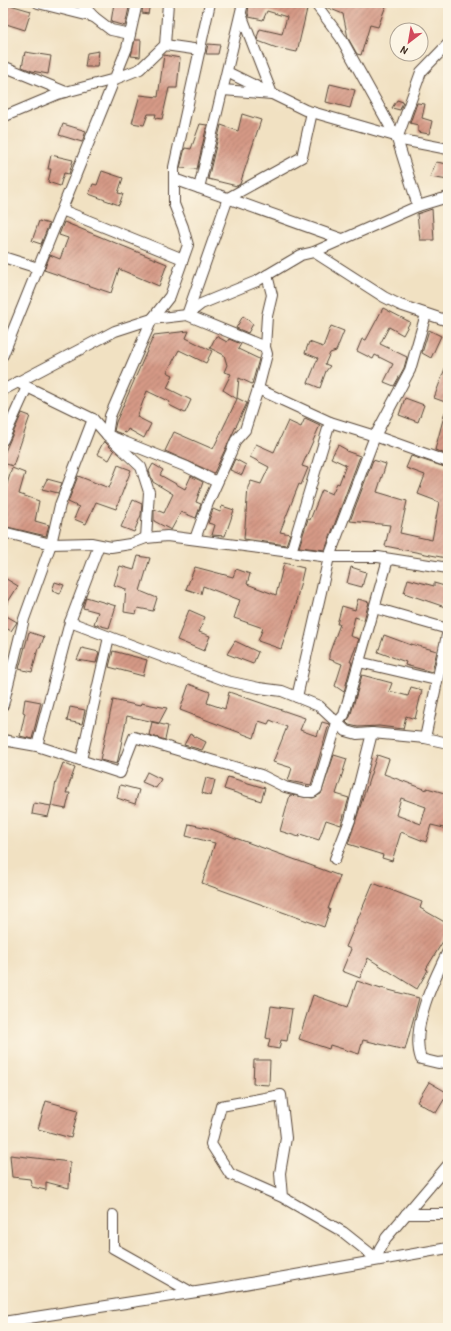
<svg xmlns="http://www.w3.org/2000/svg" width="451" height="1331" viewBox="0 0 451 1331" font-family="'Patrick Hand',sans-serif">
<style>
.building{fill:url(#building-hatch);fill-rule:evenodd}
.lines{fill:none;stroke-linecap:round;stroke-linejoin:round}
.street-casing{stroke:#564537;stroke-width:12}
.street{stroke:#fff;stroke-width:10}
</style>
<defs>
<pattern id="building-hatch" width="6" height="6" patternUnits="userSpaceOnUse"><rect width="6" height="6" fill="#d59986"/><path d="M-1 1l2-2M0 6l6-6M5 7l2-2" fill="none" stroke="#ae7d6d"/></pattern>
</defs>
<rect width="100%" height="100%" fill="#fcf5e5"/>
<filter id="ink" filterUnits="userSpaceOnUse"><feTurbulence type="fractalNoise" baseFrequency=".025" numOctaves="2"/><feDisplacementMap in="SourceGraphic" scale="8" xChannelSelector="R" yChannelSelector="G"/><feConvolveMatrix kernelMatrix="1 2 1 2 8 2 1 2 1" color-interpolation-filters="sRGB"/></filter>
<filter id="wash" filterUnits="userSpaceOnUse"><feTurbulence type="fractalNoise" baseFrequency=".012" numOctaves="4" result="noise"/><feDisplacementMap in="SourceGraphic" scale="16" xChannelSelector="R" yChannelSelector="G"/><feGaussianBlur stdDeviation="0.9" result="paint"/><feColorMatrix in="noise" values="0 0 0 0 0 0 0 0 0 0 0 0 0 0 0 0 0 1.4 0 .05"/><feComposite in="paint" operator="in"/></filter>
<g filter="url(#wash)">
<rect width="100%" height="100%" fill="#f1e1c2"/>
<g id="blocks">
<!-- building -->
<g class="building">
<polygon points="3,3 31,11 25,30 3,23"/>
<polygon points="114,3 130,3 125,26 111,22"/>
<polygon points="143,3 150,3 148,14 142,13"/>
<polygon points="249,3 285,3 307,9 297,52 277,48 258,41 257,37 260,29 282,34 287,17 267,11 263,20 249,17 248,13"/>
<polygon points="323,3 387,3 378,27 370,25 361,55 357,54 348,38 343,14 326,7"/>
<polygon points="135,40 141,40 140,57 131,56"/>
<polygon points="208,44 220,45 218,54 206,54"/>
<polygon points="99,51 97,67 85,67 87,53"/>
<polygon points="25,52 51,56 48,74 32,71 22,67"/>
<polygon points="164,55 180,58 177,88 169,88 162,119 155,118 156,114 148,114 144,125 132,123 140,95 158,97"/>
<polygon points="330,84 355,90 350,108 326,102"/>
<polygon points="397,100 403,102 400,110 392,108"/>
<polygon points="417,103 425,104 422,118 432,121 429,134 418,132 418,125 410,123"/>
<polygon points="242,114 261,120 240,184 237,186 208,179 221,125 238,131"/>
<polygon points="63,124 86,131 82,142 59,135"/>
<polygon points="200,124 207,125 197,169 180,168 185,148 191,149"/>
<polygon points="51,155 73,160 69,174 64,173 60,186 48,182 51,169 48,169"/>
<polygon points="436,162 448,164 448,180 430,177"/>
<polygon points="102,171 123,178 118,193 123,194 119,205 89,194 93,184 97,185"/>
<polygon points="432,209 434,240 420,240 417,214"/>
<polygon points="39,221 49,224 41,244 32,241"/>
<polygon points="64,222 167,264 159,286 119,269 111,293 44,270 50,255 60,259 68,238 59,235"/>
<polygon points="383,308 410,322 403,335 389,327 380,344 407,357 404,368 394,386 384,382 393,364 375,355 373,359 357,351 362,339 366,340"/>
<polygon points="243,316 253,324 248,333 236,328"/>
<polygon points="331,326 344,331 336,351 330,353 325,364 330,366 326,371 320,388 308,383 318,358 305,353 309,342 323,347"/>
<polygon points="429,330 441,336 431,358 422,353"/>
<polygon points="189,331 186,338 212,351 206,363 179,350 167,372 173,375 167,388 191,400 185,413 169,405 170,402 147,391 137,417 151,424 144,438 128,429 126,433 124,432 122,434 114,431 116,422 154,335"/>
<polygon points="216,336 227,342 229,339 241,344 238,349 259,359 252,384 239,378 237,398 247,403 214,473 165,451 174,432 213,449 237,399 223,390 231,374 224,372 227,365 224,355 210,348"/>
<polygon points="447,363 448,363 448,403 434,398"/>
<polygon points="405,398 424,405 418,422 399,415"/>
<polygon points="445,412 448,412 448,455 435,450"/>
<polygon points="22,413 30,416 13,466 3,463 3,456"/>
<polygon points="305,418 320,425 302,466 308,468 301,485 299,484 280,532 290,534 286,545 244,539 248,487 251,481 261,484 269,467 250,457 256,444 274,452 288,421 301,427"/>
<polygon points="104,441 114,451 109,460 97,454"/>
<polygon points="338,445 347,450 346,451 360,456 325,550 299,547 308,519 310,520 322,490 332,494 337,483 339,484 346,465 331,458"/>
<polygon points="411,456 448,468 448,547 446,558 385,546 390,525 350,521 373,460 386,464 377,492 407,501 400,533 432,540 439,502 418,494 425,475 406,468"/>
<polygon points="235,459 246,465 242,475 230,470"/>
<polygon points="153,464 163,470 160,475 185,489 191,476 203,482 196,502 201,504 196,518 181,512 171,530 154,521 154,509 164,513 173,494 153,482 149,471"/>
<polygon points="118,465 131,470 116,509 96,502 86,524 74,519 79,507 68,502 78,476 109,488"/>
<polygon points="12,468 25,473 19,494 39,501 35,521 49,525 46,536 3,526 3,497"/>
<polygon points="47,479 62,483 58,493 42,489"/>
<polygon points="133,500 142,504 141,515 134,532 121,527"/>
<polygon points="222,506 234,510 225,536 212,535 215,525 208,523 213,509 220,512"/>
<polygon points="138,556 150,558 140,591 157,598 153,611 138,608 136,614 124,612 126,589 114,585 120,566 134,570"/>
<polygon points="284,563 304,568 296,602 297,602 281,649 258,641 263,628 234,618 240,600 203,586 201,594 186,589 195,567 233,577 236,569 250,574 247,584 276,595"/>
<polygon points="351,567 366,572 362,587 347,583"/>
<polygon points="3,577 18,586 3,610"/>
<polygon points="408,579 434,586 434,583 448,587 448,608 404,593"/>
<polygon points="55,582 64,585 60,594 52,591"/>
<polygon points="86,597 116,606 109,628 94,624 98,612 83,608"/>
<polygon points="358,599 369,602 364,620 355,617 350,636 359,639 350,662 352,662 344,692 335,686 342,664 329,659 329,654 340,624 337,624 342,606 355,610"/>
<polygon points="189,610 205,617 199,632 210,636 204,651 177,640"/>
<polygon points="3,614 17,622 11,631 3,626"/>
<polygon points="29,632 44,637 40,648 38,648 32,672 19,669"/>
<polygon points="384,635 411,645 411,644 437,651 432,672 405,665 406,662 378,652"/>
<polygon points="235,641 258,652 253,664 227,654"/>
<polygon points="82,648 99,652 96,663 77,660"/>
<polygon points="113,651 147,660 143,676 109,667"/>
<polygon points="362,675 392,683 389,691 408,696 411,687 422,690 415,719 406,716 403,729 379,726 358,727 349,725 346,722 350,717"/>
<polygon points="189,684 210,692 207,703 225,709 229,692 305,718 300,730 317,736 322,722 329,724 311,785 288,781 292,768 273,762 287,727 270,720 268,724 259,721 254,738 180,710"/>
<polygon points="25,699 41,702 32,739 20,736 25,713 23,712"/>
<polygon points="113,700 140,706 141,703 167,708 159,723 127,716 117,764 100,760"/>
<polygon points="70,707 85,710 82,724 67,721"/>
<polygon points="152,722 168,726 165,740 149,735"/>
<polygon points="190,734 206,742 202,750 184,745"/>
<polygon points="334,755 347,759 336,794 349,798 341,825 326,820 319,840 300,834 299,837 280,831 290,795 313,798 321,794"/>
<path d="M377 755 389 759 384 774 427 790V788L448 794V829L431 825 426 842 401 832 392 861 382 858 383 855 348 844ZM401 798 426 807 421 824 396 815Z"/>
<polygon points="63,763 75,768 66,793 70,793 66,809 51,806 56,782"/>
<polygon points="147,772 161,779 156,788 142,782"/>
<polygon points="228,777 265,788 261,801 224,789"/>
<polygon points="206,778 215,780 211,796 202,793"/>
<polygon points="120,785 139,790 135,804 117,798"/>
<polygon points="34,803 51,806 48,817 32,814"/>
<polygon points="189,824 208,828 340,876 328,909 330,909 324,927 202,883 215,843 186,836"/>
<polygon points="373,883 422,902 420,908 448,924 448,933 426,969 428,970 417,989 368,958 360,978 342,971 351,949 346,947"/>
<polygon points="357,981 381,989 381,988 419,998 405,1050 363,1040 359,1054 330,1045 329,1049 299,1039 313,995 348,1007"/>
<polygon points="271,1006 292,1009 287,1041 281,1040 279,1049 268,1047 270,1039 266,1038"/>
<polygon points="254,1060 270,1060 269,1085 253,1084"/>
<polygon points="429,1082 448,1093 436,1113 417,1102"/>
<polygon points="46,1101 78,1110 71,1138 38,1129"/>
<polygon points="10,1155 70,1162 69,1188 46,1182 46,1190 32,1187 30,1179 12,1177"/>
</g>
</g>
</g>
<g filter="url(#ink)">
<use href="#blocks" fill-opacity="0" stroke="#564537" stroke-width="1"/>
<g class="lines">
<defs>
<g id="street">
<polyline points="38,3 94,17 111,30 130,34"/>
<polyline points="81,3 94,17"/>
<polyline points="315,3 341,38 397,139 418,206"/>
<polyline points="448,44 421,72 397,139 448,149"/>
<polyline points="165,45 168,3"/>
<polyline points="3,66 66,92"/>
<polyline points="227,72 305,110 395,136"/>
<polyline points="223,90 272,94 241,14"/>
<polyline points="3,117 58,94 115,79 140,69 165,45 200,50"/>
<polyline points="174,179 342,239"/>
<polyline points="199,188 243,3"/>
<polyline points="62,210 183,259"/>
<polyline points="314,252 384,297 400,305 448,321"/>
<polyline points="3,257 38,268"/>
<polyline points="265,347 187,315 228,198 302,157 312,112"/>
<polyline points="3,355 127,48 137,3"/>
<polyline points="17,382 93,419 107,435 187,467 217,482"/>
<polyline points="258,389 330,422 375,436 448,462"/>
<polyline points="3,390 115,331 152,319 187,315 201,304 257,281 301,255 314,252 418,206 448,197"/>
<polyline points="3,440 27,387"/>
<polyline points="3,532 51,544 91,543 111,547 130,544 146,538 167,536 329,557 378,557 448,568"/>
<polyline points="146,538 149,492 141,467 107,435 110,416 152,319 170,296 188,245 183,227 174,204 174,167 210,3"/>
<polyline points="195,539 208,503 231,452 236,440 245,430 258,389 267,354 265,347 267,316 272,295 267,275"/>
<polyline points="291,552 330,422"/>
<polyline points="375,608 448,629"/>
<polyline points="70,622 227,681 259,688 282,691 319,706 346,731 357,734 372,733 425,738 448,743"/>
<polyline points="359,662 436,680"/>
<polyline points="297,697 329,557 375,436 410,370 426,314"/>
<polyline points="3,705 24,619 51,544 60,505 93,419"/>
<polyline points="425,738 448,630"/>
<polyline points="3,740 37,746 120,773 134,737 261,775 285,787 305,792 313,792 317,789 337,723 344,715 388,559"/>
<polyline points="37,746 70,622 99,545"/>
<polyline points="81,760 109,637"/>
<polyline points="335,859 350,820 372,733"/>
<path d="M448 951C434 979 410 1028 421 1059L438 1063 448 1062"/>
<polyline points="282,1197 280,1173 286,1138 281,1095 221,1106 211,1144 230,1174 282,1197 343,1232 377,1259 380,1248 386,1238 448,1165"/>
<polyline points="406,1214 448,1214"/>
<polyline points="113,1215 113,1248 191,1292"/>
<polyline points="3,1322 216,1289 448,1248"/>
</g>
</defs>
<!-- street casing -->
<use href="#street" class="street-casing"/>
<!-- street -->
<use href="#street" class="street"/>
</g>
</g>
<!-- margin -->
<rect width="451" height="1331" fill="none" stroke="#fcf5e5" stroke-width="16"/>
<!-- north arrow -->
<g transform="translate(409 42) rotate(211)"><circle r="19" fill="#fcf5e5" stroke="#afa495"/>
<path d="M0-3L7 15L0 10L-7 15Z" fill="#d1495b"/>
<text y="-6" font-size="11" font-weight="bold" text-anchor="middle" fill="#3b2a1e">N</text>
</g>
</svg>
